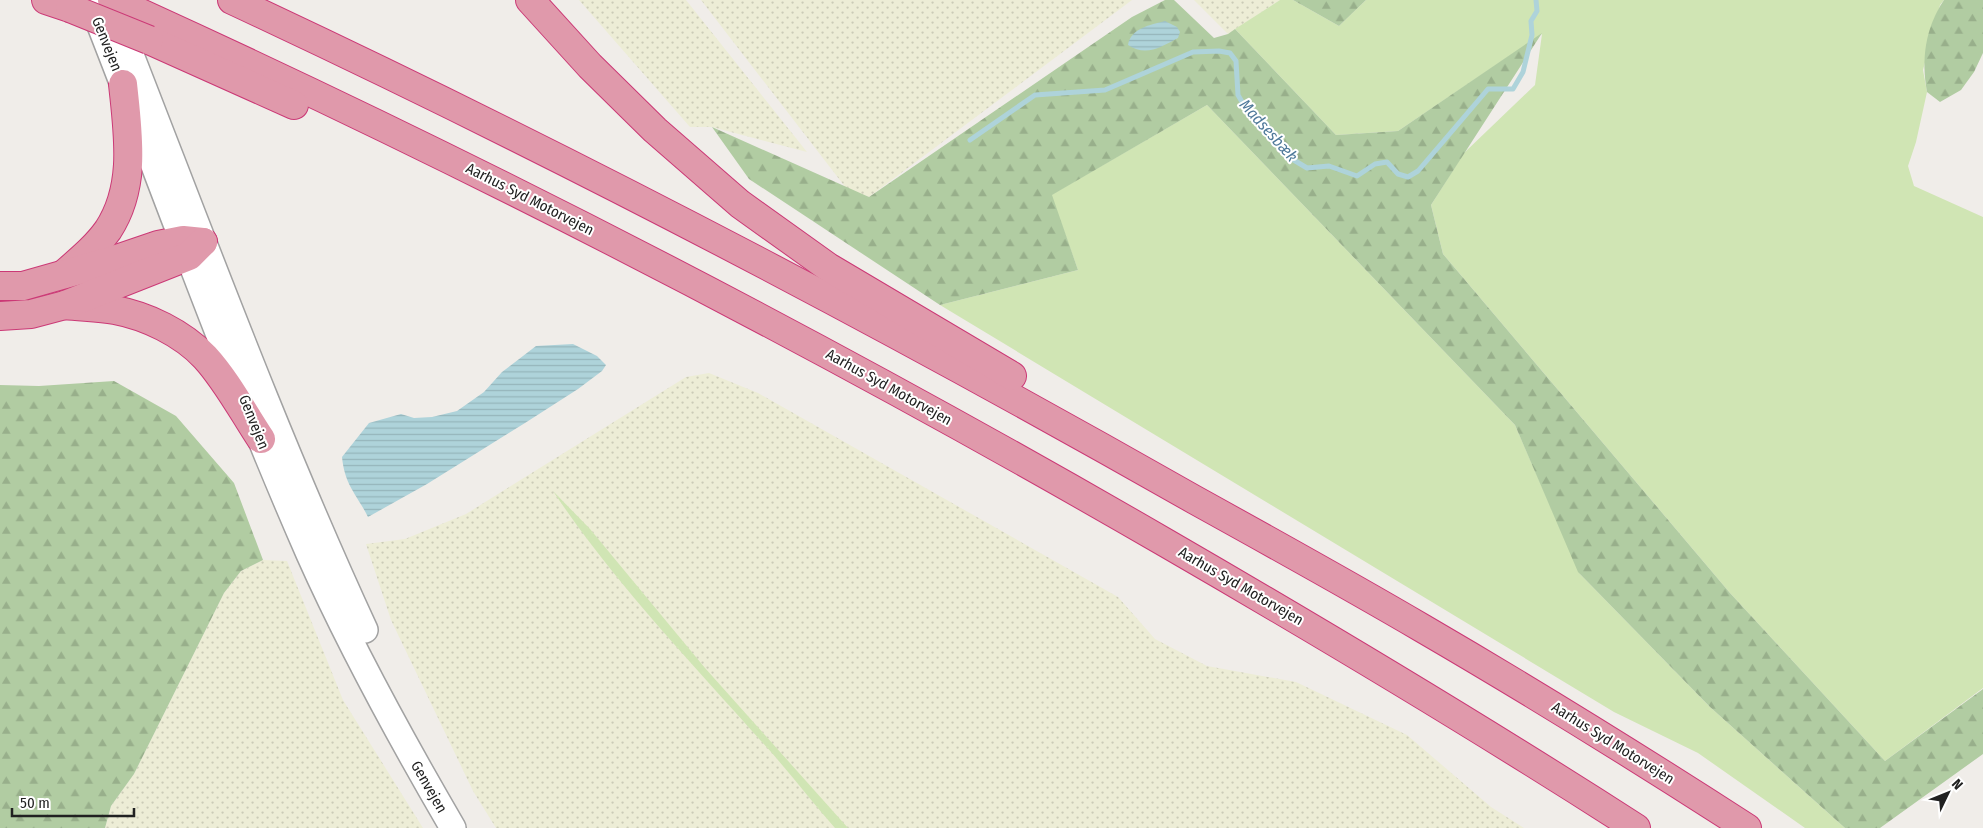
<svg xmlns="http://www.w3.org/2000/svg" width="1983" height="828" viewBox="0 0 1983 828" font-family="'Fira Sans Condensed',sans-serif">
<style>
.farmland{fill:url(#farmland-dots)}
.grass{fill:#d0e5b4}
.forest{fill:url(#forest-firs)}
.water{fill:url(#water-rules)}
.lines{fill:none;stroke-linecap:round;stroke-linejoin:round}
.stream{stroke:#aed3da;stroke-width:5}
.minor-casing{stroke:#a2a2a2;stroke-width:28}
.highway-casing{stroke:#cb3976;stroke-width:30}
.minor{stroke:#fff;stroke-width:25}
.highway{stroke:#e099ab;stroke-width:28}
.highway-bridge-casing{stroke:#cb3976;stroke-width:30;stroke-linecap:butt}
.highway-bridge{stroke:#e099ab;stroke-width:28}
.labels{text-anchor:middle;stroke-width:4;stroke-linejoin:round;paint-order:stroke}
.street-label{font-size:15px;fill:#212121;stroke:#fff}
.water-label{font-size:16px;font-style:italic;fill:#4f799a;stroke:#fff}
</style>
<defs>
<pattern id="farmland-dots" width="8" height="8" patternUnits="userSpaceOnUse" patternTransform="scale(1.25)"><rect width="8" height="8" fill="#ededd6"/><path d="M2 2h.1M6 6h.1" fill="none" stroke="#cbcbb7" stroke-width="1.8" stroke-linecap="round"/></pattern>
<pattern id="forest-firs" width="22" height="20" patternUnits="userSpaceOnUse" patternTransform="scale(1.25)"><rect width="22" height="20" fill="#b1cca2"/><path d="M5 1l3.5 6h-7zM16 11l3.5 6h-7z" fill="#98af8b"/></pattern>
<pattern id="water-rules" width="6" height="5" patternUnits="userSpaceOnUse" patternTransform="scale(1.25)"><rect width="6" height="5" fill="#aed3da"/><path d="M0 2.5h6" fill="none" stroke="#95b5bb"/></pattern>
</defs>
<rect width="100%" height="100%" fill="#f0ede9"/>
<!-- farmland -->
<g class="farmland">
<polygon points="579,0 686,0 807,152 712,127 690,127"/>
<polygon points="701,0 1132,0 869,197 846,188"/>
<polygon points="1194,0 1280,0 1228,34"/>
<polygon points="709,373 758,393 1118,597 1155,639 1207,666 1296,682 1407,735 1491,807 1524,828 496,828 473,791 391,620 366,544 405,539 466,514 686,377"/>
<polygon points="263,560 287,561 343,700 423,828 105,828 111,806 134,774 224,593 241,571"/>
</g>
<!-- grass -->
<g class="grass">
<polygon points="1280,0 1293,0 1339,26 1366,0 1944,0 1940,5 1923,70 1927,92 1916,142 1908,166 1914,186 1983,217 1983,688 1885,761 1730,593 1443,254 1431,205 1464,153 1535,85 1542,34 1398,131 1336,135 1235,29"/>
<polygon points="1207,105 1515,425 1580,574 1710,707 1845,828 1805,828 1698,753 1614,712 940,305 1078,270 1051,195"/>
<path d="M553 491 590 529 705 668 848 828H835C810 800 787 769 761 741 689 660 613 581 553 491Z"/>
</g>
<!-- forest -->
<g class="forest">
<polygon points="1165,0 1174,0 1214,38 1228,34 1235,29 1336,135 1398,131 1542,33 1431,205 1443,254 1730,593 1885,761 1983,689 1983,754 1880,828 1845,828 1710,707 1578,572 1515,425 1207,105 1052,195 1078,270 940,305 749,179 712,127 869,197 1132,17"/>
<polygon points="1293,0 1366,0 1339,26"/>
<path d="M1944 0H1983V53L1974 72 1961 90 1940 102 1927 92C1921 60 1925 28 1944 0Z"/>
<polygon points="114,381 176,416 234,483 263,560 241,571 224,593 134,774 111,806 105,828 0,828 0,385 39,386"/>
</g>
<!-- water -->
<g class="water">
<path d="M1165 21 1177 27 1180 32 1178 38C1161 47 1146 57 1128 45 1131 28 1150 25 1165 21Z"/>
<path d="M573 344 597 356 606 365 602 371 578 389 525 423 427 484 368 517C356 493 345 486 342 457L369 423 401 414 414 418 432 417 457 411 484 392 502 372 536 346Z"/>
</g>
<g class="lines">
<!-- stream -->
<polyline class="stream" points="970,140 1035,95 1105,90 1193,52 1219,51 1230,53 1236,61 1238,95 1245,107 1260,118 1278,138 1292,159 1307,168 1329,166 1357,176 1375,164 1387,162 1398,174 1408,177 1418,171 1488,89 1513,89 1523,72 1532,35 1531,21 1537,11 1536,0"/>
<defs>
<g id="minor">
<path d="M90 0C163 185 229 372 309 554 351 648 401 739 453 828"/>
<path d="M115 14C196 220 272 429 365 630"/>
</g>
<g id="highway">
<polyline points="46,0 70,8"/>
<path d="M112 0C472 163 824 345 1166 543 1325 635 1482 729 1636 828"/>
<path d="M232 0C560 153 880 321 1195 500 1271 542 1347 584 1422 628 1532 692 1640 759 1747 828"/>
<polyline points="530,0 590,66 655,130 740,204 828,267 1012,376"/>
<polyline points="149,40 294,105"/>
<path d="M64 274C80 260 96 247 108 230 137 186 128 133 123 84"/>
<polyline points="0,286 23,286 111,261 158,245 183,240 203,242"/>
<path d="M65 305C82 307 99 307 115 310 147 316 182 333 205 357 227 381 243 412 261 439"/>
<polyline points="0,316 31,314 65,305 189,256 203,242"/>
</g>
</defs>
<!-- minor casing -->
<use href="#minor" class="minor-casing"/>
<!-- highway casing -->
<use href="#highway" class="highway-casing"/>
<!-- minor -->
<use href="#minor" class="minor"/>
<!-- highway -->
<use href="#highway" class="highway"/>
<defs>
<polyline id="highway-bridge" points="70,8 149,40"/>
</defs>
<!-- highway-bridge casing -->
<use href="#highway-bridge" class="highway-bridge-casing"/>
<!-- highway-bridge -->
<use href="#highway-bridge" class="highway-bridge"/>
</g>
<g class="labels">
<!-- street labels -->
<g class="street-label">
<text transform="translate(107 44) rotate(68)" y="5">Genvejen</text>
<text transform="translate(530 199) rotate(27)" y="5">Aarhus Syd Motorvejen</text>
<text transform="translate(889 387) rotate(29)" y="5">Aarhus Syd Motorvejen</text>
<text transform="translate(254 422) rotate(68)" y="5">Genvejen</text>
<text transform="translate(1241 586) rotate(30)" y="5">Aarhus Syd Motorvejen</text>
<text transform="translate(1613 743) rotate(32)" y="5">Aarhus Syd Motorvejen</text>
<text transform="translate(429 787) rotate(60)" y="5">Genvejen</text>
</g>
<!-- water labels -->
<g class="water-label">
<text transform="translate(1269 130) rotate(48)" y="6">Madsesbæk</text>
</g>
</g>
<!-- north arrow -->
<g transform="translate(1948 793) rotate(47)" stroke="#ffffff" stroke-width="4" paint-order="stroke">
<path d="M0-4L9 19L0 12L-9 19Z" fill="#212121"/>
<text y="-8" font-size="14" font-weight="bold" text-anchor="middle" fill="#212121">N</text>
</g>
<!-- scale -->
<path d="M12 808v8h122v-8" fill="none" stroke="#212121" stroke-width="2.5"/>
<text x="20" y="808" font-size="15" fill="#212121" stroke="#ffffff" stroke-width="4" paint-order="stroke">50 m</text>
</svg>
